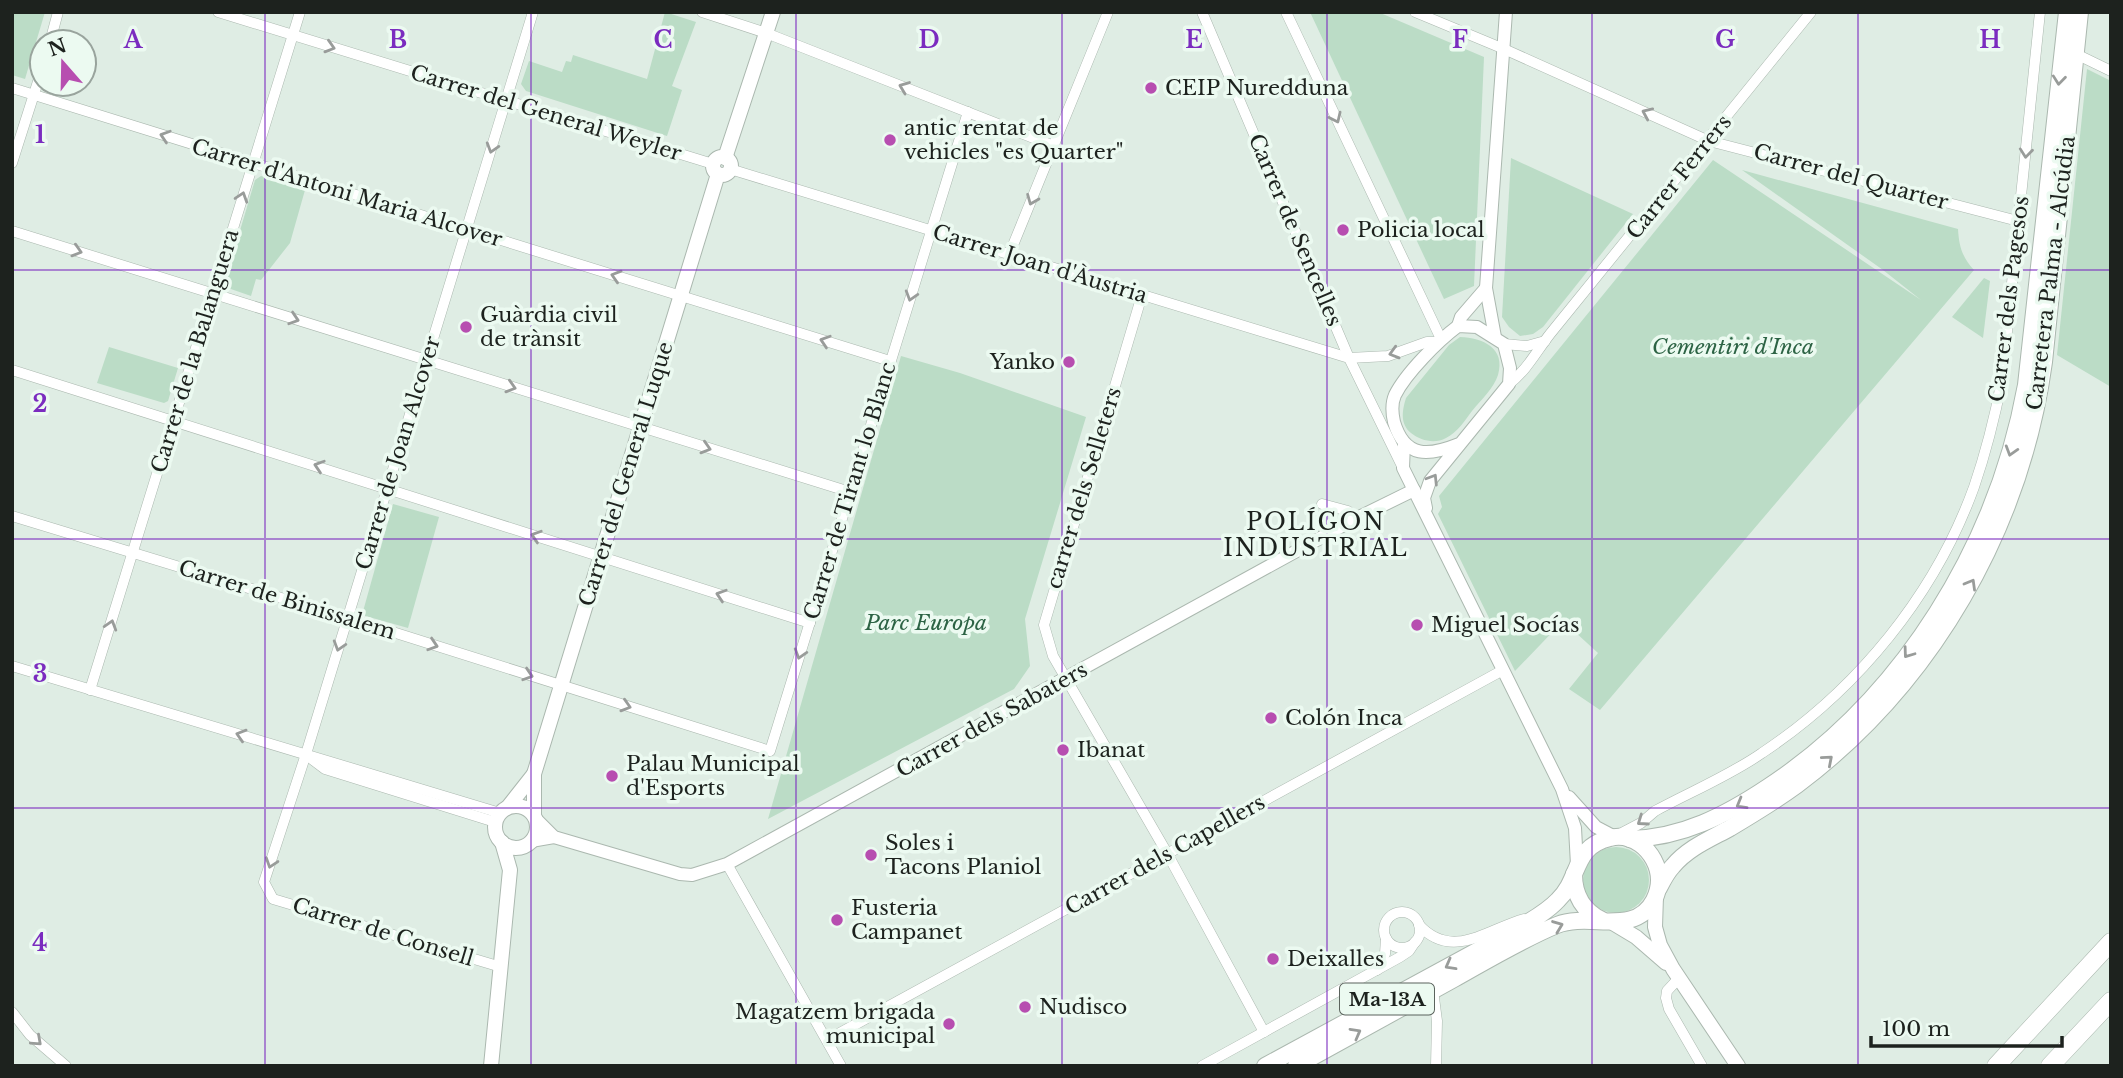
<svg xmlns="http://www.w3.org/2000/svg" width="2123" height="1078" viewBox="0 0 2123 1078" font-family="'Libre Baskerville',serif">
<style>
.green{fill:#bbdcc6}
.lines{fill:none;stroke-linecap:round;stroke-linejoin:round}
.minor-casing{stroke:#abb8af;stroke-width:11}
.tertiary-casing{stroke:#abb8af;stroke-width:14}
.secondary-casing{stroke:#abb8af;stroke-width:16}
.trunk-casing{stroke:#abb8af;stroke-width:18}
.motorway-casing{stroke:#abb8af;stroke-width:19}
.minor{stroke:#fff;stroke-width:10}
.tertiary{stroke:#fff;stroke-width:12}
.secondary{stroke:#fff;stroke-width:14}
.trunk{stroke:#fff;stroke-width:16}
.motorway{stroke:#fff;stroke-width:18}
.oneway{stroke:#999c9a}
.grid{fill:none;stroke:#7b2cbf;stroke-width:2;stroke-opacity:0.55}
.poi-dot{fill:#b74eb0;stroke:#ecfaf1;stroke-width:2.5}
.labels{text-anchor:middle;stroke-width:7;stroke-linejoin:round;paint-order:stroke}
.shield{fill:#ecfaf1;stroke:#5b635d;stroke-width:2}
.shield-label{font-size:19px;font-weight:bold;fill:#1d221e}
.poi-label{font-size:21px;fill:#1d221e;stroke:#ecfaf1;text-anchor:start}
.street-label{font-size:21px;fill:#1d221e;stroke:#ecfaf1}
.park-label{font-size:21px;font-style:italic;fill:#2c6344;stroke:#ecfaf1}
.neighbourhood-label{font-size:23px;letter-spacing:2px;fill:#1d221e;stroke:#ecfaf1}
.grid-label{font-size:23px;text-anchor:middle;font-weight:bold;fill:#7b2cbf;stroke:#ecfaf1;stroke-width:7;stroke-linejoin:round;paint-order:stroke}
</style>
<rect width="100%" height="100%" fill="#dfede4"/>
<!-- green -->
<g class="green">
<polygon points="12,12 45,12 25,79 12,75"/>
<polygon points="665,12 696,22 672,86 682,90 667,136 526,91 521,84 529,61 562,72 566,61 571,62 573,55 647,79"/>
<polygon points="1310,12 1378,12 1484,57 1474,286 1444,299"/>
<polygon points="2087,69 2111,81 2111,387 2057,355"/>
<polygon points="1511,158 1633,214 1543,327 1533,334 1520,336 1509,327 1502,317"/>
<path d="M1713 160 1921 300 1883 270 1742 170 1958 229C1959 246 1962 257 1974 270L1600 710 1569 689 1598 653 1563 621 1515 671 1438 514 1442 507 1439 496Z"/>
<polygon points="261,176 305,190 290,243 261,280 256,279 251,296 228,288 225,281 255,180"/>
<polygon points="1984,278 1990,281 1983,338 1952,317"/>
<path d="M1460 337C1483 338 1506 348 1498 375 1494 388 1481 400 1472 411 1465 420 1458 432 1446 438 1435 444 1421 441 1411 433 1400 424 1402 411 1406 398L1449 345Z"/>
<polygon points="109,347 178,368 168,401 164,403 97,383"/>
<polygon points="901,356 960,373 1086,417 1025,619 1030,666 1014,689 768,819"/>
<polygon points="393,504 439,517 408,628 362,615"/>
<circle cx="1616" cy="880" r="33"/>
</g>
<g class="lines">
<defs>
<g id="minor">
<polyline points="218,12 713,164"/>
<polyline points="702,12 766,33 1054,146"/>
<polyline points="1202,12 1349,358 1403,468"/>
<polyline points="1286,12 1441,339"/>
<polyline points="1415,12 1504,49 1709,141 2018,221"/>
<polyline points="50,42 58,12"/>
<polyline points="2076,54 2111,71"/>
<polyline points="12,88 890,361"/>
<polyline points="12,163 42,69"/>
<polyline points="730,169 1349,358 1388,356 1427,342 1438,342"/>
<polyline points="12,231 850,492"/>
<polyline points="1009,255 1108,12"/>
<polyline points="1142,295 1044,625 1053,656 1167,853 1264,1032"/>
<polyline points="1504,344 1527,346 1545,341"/>
<polyline points="12,370 810,623"/>
<path d="M1509 384C1527 370 1536 352 1550 334L1811 12"/>
<polyline points="1322,504 1348,511 1353,520"/>
<polyline points="12,516 380,628 770,751 968,112"/>
<polyline points="12,666 500,813"/>
<polyline points="90,690 300,12"/>
<polyline points="309,757 325,769 495,822"/>
<path d="M1618 835 1641 823 1655 811C1690 792 1729 776 1762 753 1857 690 1935 595 1974 487 1986 452 1995 416 2002 380L2040 12"/>
<polyline points="727,864 841,1066"/>
<circle cx="1402" cy="930" r="18"/>
<path d="M1419 925C1452 961 1488 929 1524 919"/>
<polyline points="501,967 273,899 264,882 306,754 533,12"/>
<polyline points="1377,970 1385,954 1386,938"/>
<polyline points="1679,978 1667,991 1666,998 1669,1009 1702,1066"/>
<polyline points="1433,990 1437,1021 1436,1066"/>
<polyline points="12,1012 30,1035 66,1066"/>
<polyline points="827,1040 1503,670"/>
<polyline points="1202,1066 1400,957 1409,951 1415,942"/>
</g>
<g id="tertiary">
<polyline points="1458,326 1461,317 1486,288"/>
<polyline points="1495,337 1486,288 1506,12"/>
<polyline points="1404,443 1403,468 1562,789 1575,828 1577,865"/>
<path d="M1426 508 1424 498 1430 481 1509 384 1510 368 1504 344 1477 327 1458 326C1438 341 1406 373 1395 395 1391 404 1392 413 1394 422 1405 459 1429 456 1459 444"/>
<polyline points="1569,797 1596,827 1615,837"/>
<polyline points="537,820 554,837 680,874 692,875 727,864 1353,520 1414,490"/>
<polyline points="531,841 554,837"/>
</g>
<g id="secondary">
<circle cx="722" cy="166" r="9"/>
<polyline points="725,158 773,12"/>
<circle cx="516" cy="827" r="21"/>
<polyline points="508,807 534,774"/>
<polyline points="534,815 534,774 718,174"/>
<polyline points="1656,896 1655,927 1660,945 1673,969 1738,1066"/>
<polyline points="1611,922 1636,937 1666,963"/>
<polyline points="491,1066 510,870 502,842"/>
</g>
<g id="trunk">
<path d="M1630 839C1682 838 1726 815 1768 787 1904 697 1997 545 2026 385L2067 12"/>
<path d="M1574 874C1574 895 1583 911 1602 920"/>
<path d="M1659 888C1663 880 1667 872 1673 866 1688 848 1710 839 1730 828 1752 815 1775 801 1797 785 1932 684 2021 529 2044 362L2080 12"/>
<path d="M1265 1066 1510 933C1526 923 1545 914 1558 900 1581 878 1572 847 1610 838 1620 835 1631 838 1640 844 1651 852 1659 866 1659 880 1659 887 1657 894 1654 900 1635 937 1590 912 1557 925 1521 940 1488 960 1454 979 1401 1008 1348 1037 1296 1066"/>
</g>
<g id="motorway">
<polyline points="1996,1066 2111,942"/>
<polyline points="2050,1066 2111,1001"/>
</g>
</defs>
<!-- minor casing -->
<use href="#minor" class="minor-casing"/>
<!-- tertiary casing -->
<use href="#tertiary" class="tertiary-casing"/>
<!-- secondary casing -->
<use href="#secondary" class="secondary-casing"/>
<!-- trunk casing -->
<use href="#trunk" class="trunk-casing"/>
<!-- motorway casing -->
<use href="#motorway" class="motorway-casing"/>
<!-- minor -->
<use href="#minor" class="minor"/>
<!-- tertiary -->
<use href="#tertiary" class="tertiary"/>
<!-- secondary -->
<use href="#secondary" class="secondary"/>
<!-- trunk -->
<use href="#trunk" class="trunk"/>
<!-- motorway -->
<use href="#motorway" class="motorway"/>
</g>
<!-- one-way arrows -->
<defs><path id="oneway-chevron" d="M-2-3.5L2.5 0L-2 3.5" fill="none" stroke-width="1.6" stroke-linecap="round" stroke-linejoin="round" transform="scale(1.75)"/></defs>
<g class="oneway">
<use href="#oneway-chevron" transform="translate(330 47) rotate(17)"/>
<use href="#oneway-chevron" transform="translate(2059 80) rotate(96)"/>
<use href="#oneway-chevron" transform="translate(904 87) rotate(-159)"/>
<use href="#oneway-chevron" transform="translate(1647 113) rotate(-156)"/>
<use href="#oneway-chevron" transform="translate(1336 118) rotate(65)"/>
<use href="#oneway-chevron" transform="translate(165 136) rotate(-162)"/>
<use href="#oneway-chevron" transform="translate(492 148) rotate(107)"/>
<use href="#oneway-chevron" transform="translate(2026 153) rotate(96)"/>
<use href="#oneway-chevron" transform="translate(242 197) rotate(-72)"/>
<use href="#oneway-chevron" transform="translate(1032 200) rotate(112)"/>
<use href="#oneway-chevron" transform="translate(77 251) rotate(17)"/>
<use href="#oneway-chevron" transform="translate(616 276) rotate(-163)"/>
<use href="#oneway-chevron" transform="translate(911 296) rotate(107)"/>
<use href="#oneway-chevron" transform="translate(294 319) rotate(18)"/>
<use href="#oneway-chevron" transform="translate(825 341) rotate(-162)"/>
<use href="#oneway-chevron" transform="translate(1394 353) rotate(164)"/>
<use href="#oneway-chevron" transform="translate(511 387) rotate(17)"/>
<use href="#oneway-chevron" transform="translate(706 448) rotate(17)"/>
<use href="#oneway-chevron" transform="translate(2011 451) rotate(107)"/>
<use href="#oneway-chevron" transform="translate(319 466) rotate(-162)"/>
<use href="#oneway-chevron" transform="translate(1433 479) rotate(-58)"/>
<use href="#oneway-chevron" transform="translate(536 536) rotate(-162)"/>
<use href="#oneway-chevron" transform="translate(1971 584) rotate(-60)"/>
<use href="#oneway-chevron" transform="translate(721 595) rotate(-162)"/>
<use href="#oneway-chevron" transform="translate(111 625) rotate(-73)"/>
<use href="#oneway-chevron" transform="translate(433 645) rotate(18)"/>
<use href="#oneway-chevron" transform="translate(339 646) rotate(107)"/>
<use href="#oneway-chevron" transform="translate(1908 653) rotate(126)"/>
<use href="#oneway-chevron" transform="translate(800 654) rotate(107)"/>
<use href="#oneway-chevron" transform="translate(528 675) rotate(18)"/>
<use href="#oneway-chevron" transform="translate(626 706) rotate(17)"/>
<use href="#oneway-chevron" transform="translate(241 735) rotate(-163)"/>
<use href="#oneway-chevron" transform="translate(1828 760) rotate(-41)"/>
<use href="#oneway-chevron" transform="translate(1741 804) rotate(150)"/>
<use href="#oneway-chevron" transform="translate(1642 821) rotate(145)"/>
<use href="#oneway-chevron" transform="translate(271 863) rotate(108)"/>
<use href="#oneway-chevron" transform="translate(1558 926) rotate(-21)"/>
<use href="#oneway-chevron" transform="translate(1450 965) rotate(151)"/>
<use href="#oneway-chevron" transform="translate(1356 1033) rotate(-29)"/>
<use href="#oneway-chevron" transform="translate(37 1041) rotate(42)"/>
</g>
<!-- grid -->
<path class="grid" d="M265 12V1066M531 12V1066M796 12V1066M1062 12V1066M1327 12V1066M1592 12V1066M1858 12V1066M12 270H2111M12 539H2111M12 808H2111"/>
<!-- markers -->
<g class="poi-dot">
<circle cx="1151" cy="88" r="7"/>
<circle cx="890" cy="140" r="7"/>
<circle cx="1343" cy="230" r="7"/>
<circle cx="466" cy="327" r="7"/>
<circle cx="1069" cy="362" r="7"/>
<circle cx="1417" cy="625" r="7"/>
<circle cx="1271" cy="718" r="7"/>
<circle cx="1063" cy="750" r="7"/>
<circle cx="612" cy="776" r="7"/>
<circle cx="871" cy="855" r="7"/>
<circle cx="837" cy="920" r="7"/>
<circle cx="1273" cy="959" r="7"/>
<circle cx="1025" cy="1007" r="7"/>
<circle cx="949" cy="1024" r="7"/>
</g>
<g class="labels">
<!-- shield labels -->
<rect class="shield" x="1340" y="983.5" width="94" height="31" rx="5"/>
<g class="shield-label">
<text x="1387" y="1006">Ma-13A</text>
</g>
<!-- poi labels -->
<g class="poi-label">
<text x="1165" y="95">CEIP Nuredduna</text>
<text x="904" y="135">antic rentat de<tspan x="904" dy="24">vehicles "es Quarter"</tspan></text>
<text x="1357" y="237">Policia local</text>
<text x="480" y="322">Guàrdia civil<tspan x="480" dy="24">de trànsit</tspan></text>
<text x="1055" y="369" text-anchor="end">Yanko</text>
<text x="1431" y="632">Miguel Socías</text>
<text x="1285" y="725">Colón Inca</text>
<text x="1077" y="757">Ibanat</text>
<text x="626" y="771">Palau Municipal<tspan x="626" dy="24">d'Esports</tspan></text>
<text x="885" y="850">Soles i<tspan x="885" dy="24">Tacons Planiol</tspan></text>
<text x="851" y="915">Fusteria<tspan x="851" dy="24">Campanet</tspan></text>
<text x="1287" y="966">Deixalles</text>
<text x="1039" y="1014">Nudisco</text>
<text x="935" y="1019" text-anchor="end">Magatzem brigada<tspan x="935" dy="24">municipal</tspan></text>
</g>
<!-- street labels -->
<g class="street-label">
<text transform="translate(546 113) rotate(17)" y="7">Carrer del General Weyler</text>
<text transform="translate(1679 177) rotate(-51)" y="7">Carrer Ferrers</text>
<text transform="translate(1851 177) rotate(15)" y="7">Carrer del Quarter</text>
<text transform="translate(347 193) rotate(17)" y="7">Carrer d'Antoni Maria Alcover</text>
<text transform="translate(1295 230) rotate(67)" y="7">Carrer de Sencelles</text>
<text transform="translate(1040 264) rotate(17)" y="7">Carrer Joan d'Àustria</text>
<text transform="translate(2051 273) rotate(-83)" y="7">Carretera Palma - Alcúdia</text>
<text transform="translate(2009 299) rotate(-83)" y="7">Carrer dels Pagesos</text>
<text transform="translate(195 351) rotate(-73)" y="7">Carrer de la Balanguera</text>
<text transform="translate(398 453) rotate(-73)" y="7">Carrer de Joan Alcover</text>
<text transform="translate(626 474) rotate(-73)" y="7">Carrer del General Luque</text>
<text transform="translate(1084 488) rotate(-73)" y="7">carrer dels Selleters</text>
<text transform="translate(850 491) rotate(-73)" y="7">Carrer de Tirant lo Blanc</text>
<text transform="translate(287 600) rotate(17)" y="7">Carrer de Binissalem</text>
<text transform="translate(992 720) rotate(-29)" y="7">Carrer dels Sabaters</text>
<text transform="translate(1165 855) rotate(-29)" y="7">Carrer dels Capellers</text>
<text transform="translate(383 932) rotate(17)" y="7">Carrer de Consell</text>
</g>
<!-- park labels -->
<g class="park-label">
<text x="1733" y="354">Cementiri d'Inca</text>
<text x="926" y="630">Parc Europa</text>
</g>
<!-- neighbourhood labels -->
<g class="neighbourhood-label">
<text x="1316" y="530">POLÍGON<tspan x="1316" dy="26">INDUSTRIAL</tspan></text>
</g>
</g>
<g class="grid-label">
<text x="133" y="48">A</text>
<text x="398" y="48">B</text>
<text x="663" y="48">C</text>
<text x="929" y="48">D</text>
<text x="1194" y="48">E</text>
<text x="1460" y="48">F</text>
<text x="1725" y="48">G</text>
<text x="1990" y="48">H</text>
<text x="40" y="143">1</text>
<text x="40" y="412">2</text>
<text x="40" y="682">3</text>
<text x="40" y="951">4</text>
</g>
<!-- border -->
<rect width="2123" height="1078" fill="none" stroke="#1d221e" stroke-width="28"/>
<!-- north arrow -->
<g transform="translate(63 63) rotate(340)"><circle r="33" fill="#ecfaf1" stroke="#99a49d" stroke-width="2"/>
<path d="M0-5L12 26L0 18L-12 26Z" fill="#b74eb0"/>
<text y="-10" font-size="19" font-weight="bold" text-anchor="middle" fill="#1d221e">N</text>
</g>
<!-- scale -->
<path d="M1871 1036v10h191v-10" fill="none" stroke="#1d221e" stroke-width="3.5"/>
<text x="1882" y="1036" font-size="21" fill="#1d221e" stroke="#ecfaf1" stroke-width="5" paint-order="stroke">100 m</text>
</svg>
